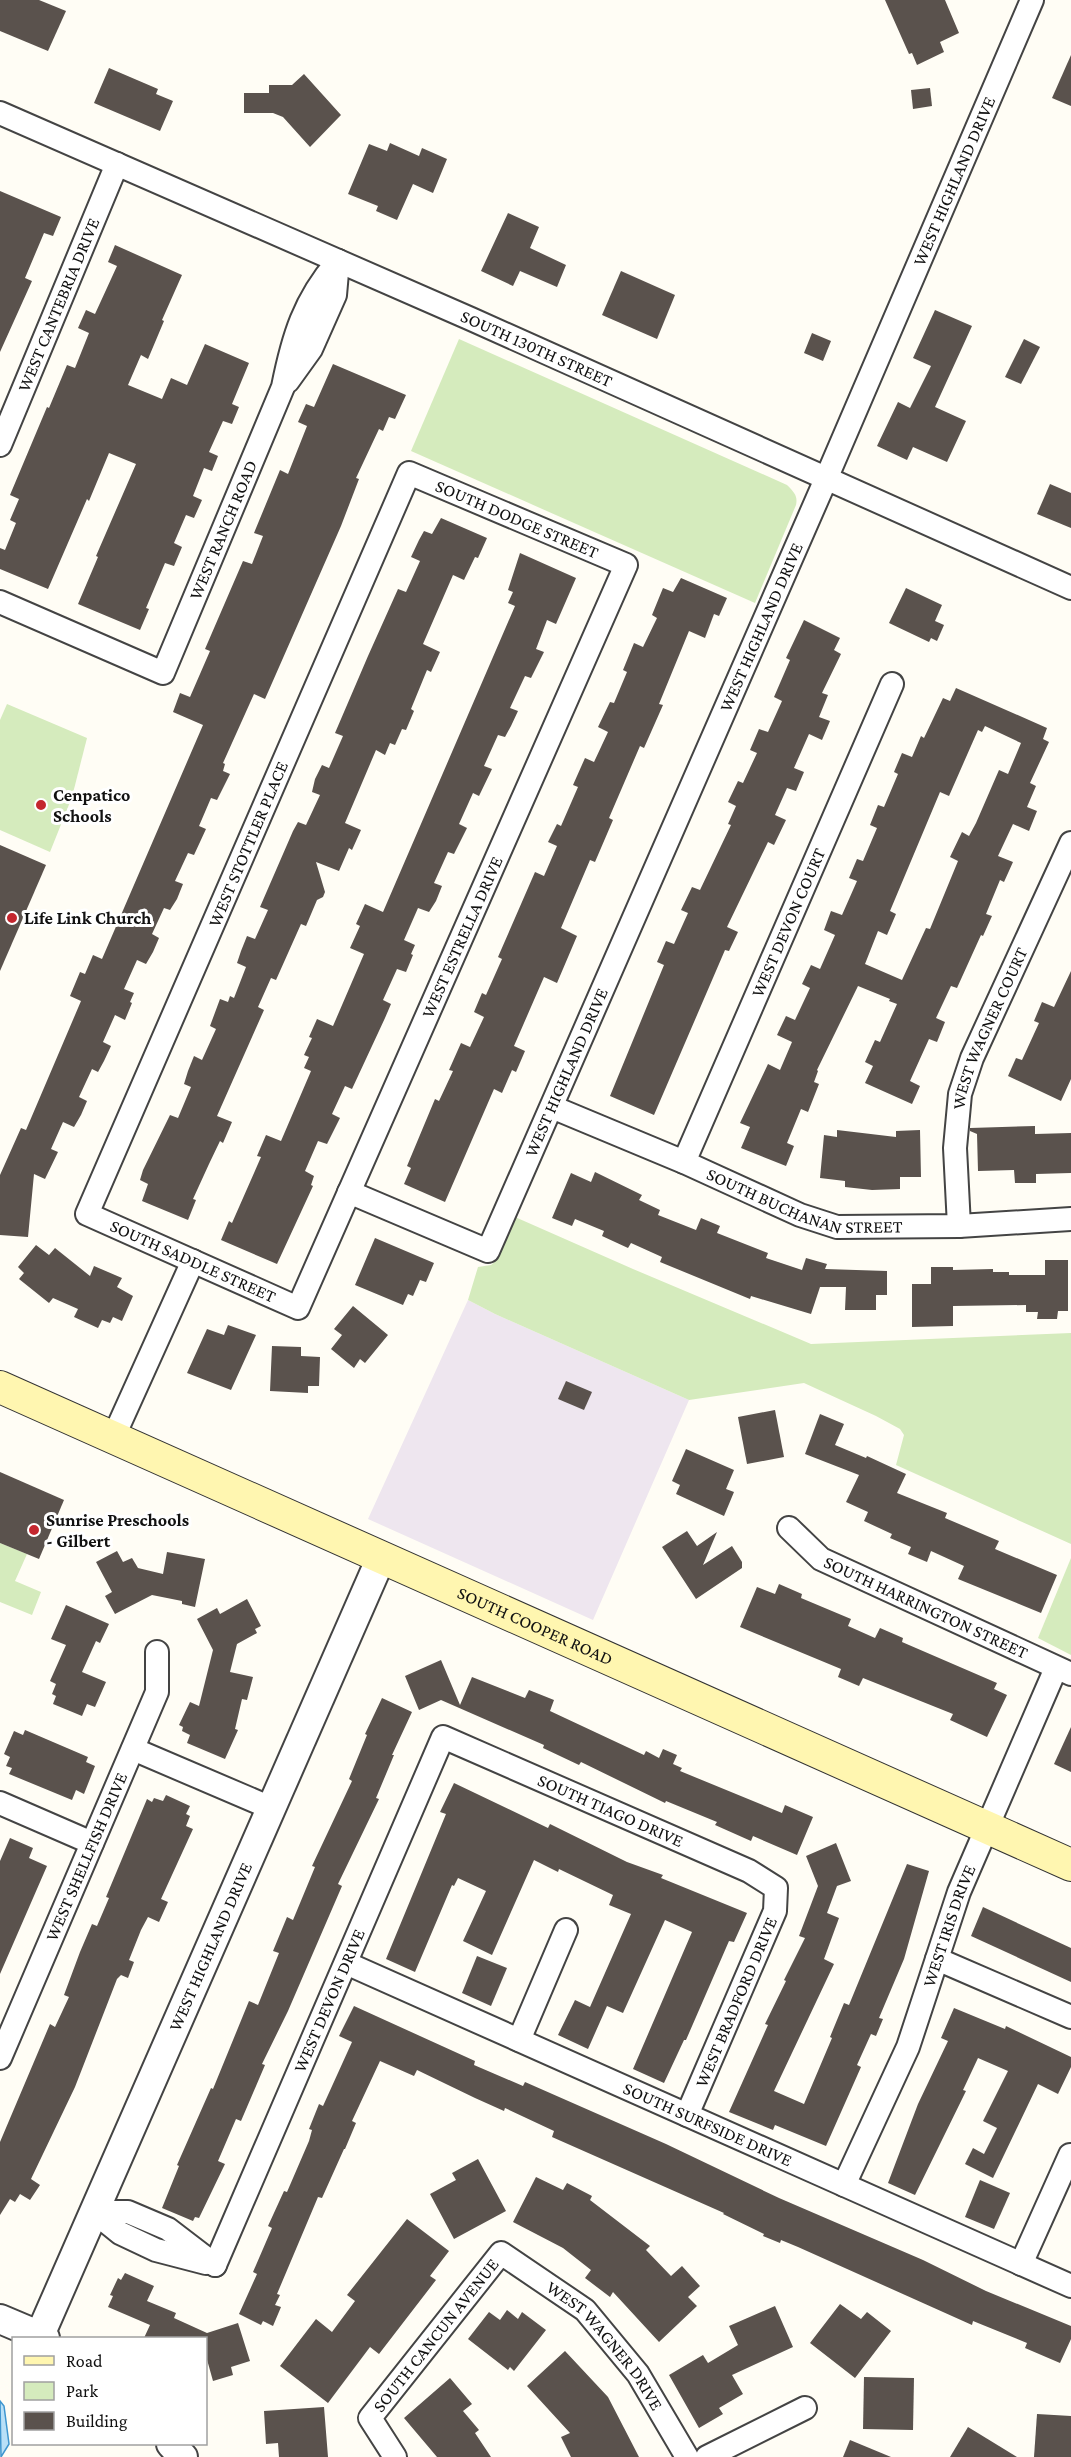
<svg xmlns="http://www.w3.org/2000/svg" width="1071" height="2457" viewBox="0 0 1071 2457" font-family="'Crimson Pro',serif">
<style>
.industrial{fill:#eee6ef}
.green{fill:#d5ebbd}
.water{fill:#b9e0f7;stroke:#3f96cf;stroke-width:1.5}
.building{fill:#5a524d;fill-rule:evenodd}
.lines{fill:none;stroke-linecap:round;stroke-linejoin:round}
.minor-casing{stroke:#444;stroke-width:26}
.tertiary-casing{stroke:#444;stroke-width:32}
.secondary-casing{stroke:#333;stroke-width:34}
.minor{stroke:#fff;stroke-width:22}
.tertiary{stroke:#fff;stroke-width:28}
.secondary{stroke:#fff6b0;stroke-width:32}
.poi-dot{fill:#c4262e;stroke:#fff;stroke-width:2}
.labels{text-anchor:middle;stroke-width:6;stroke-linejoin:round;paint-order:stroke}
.street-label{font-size:18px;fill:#111;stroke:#fff}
.poi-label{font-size:18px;font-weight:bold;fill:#111;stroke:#fff;text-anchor:start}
</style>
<rect width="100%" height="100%" fill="#fffdf5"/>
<!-- industrial -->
<polygon class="industrial" points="468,1300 495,1314 689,1400 593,1620 368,1519"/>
<!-- green -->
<g class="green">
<path d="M459 339 787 485C794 492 798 496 796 505L755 603 411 451Z"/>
<polygon points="7,704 87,738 72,797 50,852 0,830 0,720"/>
<polygon points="515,1217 633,1269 811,1344 1071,1333 1071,1544 896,1465 904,1435 900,1429 876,1416 804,1383 689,1400 495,1314 468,1300 478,1267 491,1265 498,1259"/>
<polygon points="0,1543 27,1554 15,1581 41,1592 32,1615 0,1602"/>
<polygon points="1071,1558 1071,1655 1038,1638"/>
</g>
<!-- water -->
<polygon class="water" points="0,2401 4,2406 9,2444 1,2457"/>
<!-- building -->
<g class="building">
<polygon points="0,0 39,0 66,11 48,51 0,31"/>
<polygon points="885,0 945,0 959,33 940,42 944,52 917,65 912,53 909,54"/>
<polygon points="1071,55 1071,106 1052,98"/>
<polygon points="109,68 158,89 156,94 173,101 160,131 94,103"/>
<polygon points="304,74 341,115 310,147 283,117 273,113 244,113 244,93 269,93 269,85 292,85"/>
<polygon points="930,88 932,106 913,109 911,90"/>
<polygon points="390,143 419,156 422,148 447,159 433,193 413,184 397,220 376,211 378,206 348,194 369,144 387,151"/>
<polygon points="0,191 61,217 53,236 44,233 25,278 32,281 0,352"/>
<polygon points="508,213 539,227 530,248 566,265 557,287 520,271 513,286 481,271"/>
<polygon points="115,245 182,275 162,320 164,321 148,359 141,355 128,385 162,399 171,378 187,385 205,344 249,363 232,404 239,407 232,424 223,421 209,452 218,456 212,471 204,468 193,496 202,500 194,518 186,515 174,543 182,547 174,566 165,563 146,608 149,609 140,630 78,604 98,557 96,556 136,464 109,453 89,501 87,499 48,589 0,569 0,548 5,550 16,523 10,520 19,499 10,495 47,407 49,408 67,365 75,368 89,333 78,328 86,310 95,314 117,266 108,262"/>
<polygon points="621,271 675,295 657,339 602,315"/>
<polygon points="935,310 972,326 935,407 966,421 947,462 913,447 907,460 877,446 898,402 910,408 931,366 913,358"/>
<polygon points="812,333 831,341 823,361 804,353"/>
<polygon points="1024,339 1040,347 1021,384 1005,377"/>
<polygon points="333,364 406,395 395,419 389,417 383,431 379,429 356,478 359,479 341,526 265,699 254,694 223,763 225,764 223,771 230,774 217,800 211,798 199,826 206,829 194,855 188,853 175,881 183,884 177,899 170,910 164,908 152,934 159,938 153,952 146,964 137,960 124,989 134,993 130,1002 132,1003 125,1020 115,1015 103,1042 111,1046 104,1061 98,1072 92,1069 79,1097 87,1101 81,1115 74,1127 63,1122 51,1149 58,1152 45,1179 34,1174 28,1237 0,1235 0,1175 21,1128 26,1130 81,1001 70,996 80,972 85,974 93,955 102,959 203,725 173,712 180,693 190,697 210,651 205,649 243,561 252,564 263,536 254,533 280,470 288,474 307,426 298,422 306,404 314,407"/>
<polygon points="1050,484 1071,493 1071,528 1037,514"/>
<polygon points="441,518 487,538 478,558 475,557 464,580 453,575 423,644 440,652 431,672 427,670 411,709 414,711 406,730 402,729 395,745 390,743 385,755 376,750 345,823 361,830 352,850 349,848 339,871 316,862 325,892 323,897 317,900 306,926 301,924 276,980 271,978 258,1007 264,1010 217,1116 232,1122 223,1143 220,1141 209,1164 193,1199 196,1200 188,1220 142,1201 148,1184 140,1180 143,1170 170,1115 178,1118 191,1087 184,1084 188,1071 194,1056 202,1060 216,1029 210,1026 220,999 228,1002 230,996 234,998 246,967 237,963 241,951 247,936 255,939 268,910 260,907 293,831 298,822 306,825 320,795 312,792 315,779 322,765 329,768 343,736 335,733 368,656 398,589 406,592 420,561 411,557 419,540 424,531 432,534"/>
<polygon points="520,553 576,578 556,624 547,620 536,649 544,652 531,678 525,676 510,708 518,711 511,726 505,737 498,735 484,766 492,769 479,796 473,793 459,824 467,828 454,854 448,852 434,883 442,886 436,901 429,912 418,908 404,940 415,945 411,954 413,955 406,972 397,969 383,1000 391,1004 385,1018 352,1089 345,1086 332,1114 340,1118 327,1144 318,1141 305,1171 314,1176 311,1185 313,1186 277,1264 221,1240 229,1221 232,1223 261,1157 257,1156 266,1135 281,1141 311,1071 304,1068 309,1057 304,1055 312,1038 309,1037 317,1019 333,1026 364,954 350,948 360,926 356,924 365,904 383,912 515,606 508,603 513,592 508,590"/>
<polygon points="681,578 727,598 719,616 714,614 705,638 689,631 659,704 663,705 644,748 640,746 609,818 613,820 595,862 590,860 561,928 577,936 557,983 544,977 514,1046 525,1051 516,1072 512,1070 502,1093 494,1089 445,1202 404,1184 411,1168 407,1166 435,1099 439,1101 453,1071 449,1070 461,1043 470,1047 484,1017 474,1012 482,993 486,995 502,959 498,957 535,872 544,876 557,846 548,842 557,824 561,826 578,787 573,785 585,758 594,762 608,732 598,727 610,702 614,703 627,672 623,670 634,643 643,647 657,618 652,615 663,588 673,592"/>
<polygon points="906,588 942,605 935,621 944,625 937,641 931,638 929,642 889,623"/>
<polygon points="804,620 840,638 834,650 841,654 822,693 828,695 819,717 830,721 822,740 809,734 794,768 804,772 796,791 787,788 775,815 786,820 774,845 768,842 727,927 738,932 729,951 725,950 654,1115 610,1096 664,965 657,962 666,941 674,944 688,913 681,910 692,887 700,890 731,825 728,824 736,806 728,802 738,781 743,783 757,753 750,750 759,729 768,732 782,701 774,697 790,660 786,658"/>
<path d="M956 688 1047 728 1043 739 1049 742 1030 783 1036 786 1027 807 1037 811 1029 831 1013 824 998 856 1013 862 1004 882 1000 880 986 914 992 916 983 936 981 935 957 988 951 986 936 1018 945 1022 937 1042 929 1039 910 1081 920 1086 912 1104 865 1083 873 1066 865 1062 875 1040 880 1042 897 1004 889 1001 890 999 858 986 817 1070 818 1071 814 1082 819 1084 808 1112 801 1109 787 1143 794 1146 786 1166 741 1148 750 1127 740 1123 768 1064 780 1070 792 1042 777 1035 786 1016 795 1020 810 988 802 984 811 965 820 969 835 935 824 930 831 911 842 915 857 881 849 878 857 859 863 861 877 828 870 825 878 805 884 807 898 774 894 772 902 753 912 757 921 736 924 738 943 698 950 701ZM985 726 1021 743 1008 774 999 770 976 823 969 836 962 832 950 857 958 861 930 929 926 928 902 980 865 964 878 931 887 935 896 914 890 911 940 792 949 796 978 730 982 732Z"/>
<polygon points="0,845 46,865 0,971"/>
<polygon points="1071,971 1071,1079 1061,1101 1008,1076 1016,1058 1022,1060 1039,1023 1034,1021 1042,1002 1054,1007"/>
<polygon points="1035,1126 1035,1134 1071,1133 1071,1173 1036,1174 1036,1183 1015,1183 1014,1170 978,1171 977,1134 970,1131 970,1128"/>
<polygon points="837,1130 896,1137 896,1131 920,1130 921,1177 900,1177 900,1189 872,1190 845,1187 845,1181 820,1178 824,1135 837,1137"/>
<polygon points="595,1172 642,1195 639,1200 660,1210 658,1215 696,1230 701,1218 720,1226 717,1233 768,1253 766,1258 802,1270 806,1258 827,1264 825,1269 887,1271 887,1295 876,1295 876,1310 845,1310 846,1287 820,1287 811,1314 751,1296 750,1299 660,1262 662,1257 631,1243 628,1248 602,1236 604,1231 575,1219 572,1226 552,1218 571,1173 591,1182"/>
<polygon points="375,1238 434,1263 426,1282 420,1280 413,1296 408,1294 403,1305 355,1285"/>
<polygon points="36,1245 49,1255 55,1248 90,1276 94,1266 122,1278 117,1287 133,1296 122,1321 113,1317 110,1323 102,1320 98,1328 74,1317 78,1309 53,1298 49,1303 19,1279 24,1273 18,1267"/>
<polygon points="1045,1260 1068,1260 1068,1311 1058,1311 1057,1319 1037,1319 1038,1312 1026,1312 1026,1305 953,1306 953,1326 912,1327 912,1284 931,1284 931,1267 953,1267 953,1270 993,1269 993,1272 1009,1272 1009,1275 1045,1275"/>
<polygon points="353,1306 388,1335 365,1363 360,1359 354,1368 331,1349 342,1335 334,1329"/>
<polygon points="228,1325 256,1335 231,1390 187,1373 207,1329 224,1335"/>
<polygon points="272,1346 301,1347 301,1356 320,1357 319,1386 308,1386 308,1393 270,1391"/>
<polygon points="566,1381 592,1392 584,1410 558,1399"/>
<polygon points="775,1410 784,1457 747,1464 738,1417"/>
<polygon points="820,1414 844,1424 835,1445 866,1458 867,1456 906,1474 897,1493 947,1513 945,1518 999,1541 995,1549 1057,1575 1041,1613 958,1579 964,1566 931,1551 927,1562 908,1554 911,1547 890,1538 892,1534 864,1521 868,1512 846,1502 859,1475 805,1454"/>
<polygon points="686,1449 734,1470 726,1489 734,1492 724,1516 676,1494 680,1485 672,1481"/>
<polygon points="0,1472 64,1500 39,1559 0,1543"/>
<polygon points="687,1531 697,1546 717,1532 703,1565 732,1546 742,1562 742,1568 696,1599 662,1547"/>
<polygon points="117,1551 123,1562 132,1558 138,1568 163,1574 167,1552 205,1559 195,1607 182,1604 182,1601 152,1595 115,1614 105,1596 112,1592 96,1562"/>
<polygon points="779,1584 802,1594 801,1598 851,1619 848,1626 875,1638 880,1628 903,1638 902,1642 997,1683 994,1689 1007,1695 987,1737 950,1720 953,1714 863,1678 859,1686 838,1677 841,1669 740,1627 757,1587 775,1594"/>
<polygon points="247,1599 261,1626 255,1629 257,1633 237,1644 230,1672 253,1677 247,1700 242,1699 235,1729 238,1730 225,1759 187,1743 190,1735 182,1731 183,1727 179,1725 190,1702 199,1706 213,1650 197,1619 217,1608 220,1614"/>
<polygon points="66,1605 109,1624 100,1643 96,1641 82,1672 106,1682 95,1707 87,1704 82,1716 53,1704 56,1696 52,1694 56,1684 50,1681 66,1645 51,1639"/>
<polygon points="441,1660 460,1705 472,1677 525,1698 529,1690 554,1700 550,1711 644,1755 646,1751 659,1758 663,1749 677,1755 673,1764 682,1768 680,1771 782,1813 785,1805 813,1817 797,1855 753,1836 751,1841 715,1825 717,1822 666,1801 665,1803 581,1762 579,1765 543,1748 544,1745 441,1700 419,1710 405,1676"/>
<polygon points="382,1698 412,1712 392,1755 394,1755 376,1798 379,1799 338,1884 342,1886 288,2011 262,2064 265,2065 241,2121 236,2119 218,2161 225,2164 199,2218 195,2217 193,2221 162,2208 179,2166 177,2165 211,2088 213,2089 249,2001 258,2005 279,1953 273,1951 287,1917 293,1920 315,1867 312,1866 352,1781 349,1779 367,1735 365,1734"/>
<polygon points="1071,1727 1071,1772 1054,1764"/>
<polygon points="25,1730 88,1757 86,1762 95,1766 84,1794 76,1790 72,1800 9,1774 12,1768 6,1766 10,1757 4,1754 14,1731 23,1735"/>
<polygon points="454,1783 548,1828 550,1824 627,1862 663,1875 661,1878 747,1913 734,1942 729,1941 686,2040 684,2040 664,2083 633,2069 692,1932 665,1920 623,2013 607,2006 588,2049 558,2035 575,2000 590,2007 631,1914 609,1905 613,1895 559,1869 558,1872 534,1860 492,1955 463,1941 486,1891 458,1878 454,1886 452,1885 415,1972 386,1959 446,1814 440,1812"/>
<polygon points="166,1795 190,1806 186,1814 190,1816 186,1826 193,1829 161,1899 168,1902 159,1922 148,1917 141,1930 129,1960 134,1962 128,1978 121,1975 117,1979 75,2087 31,2179 40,2185 30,2200 20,2194 15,2202 10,2199 0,2215 0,2142 50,2024 55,2027 69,1997 64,1995 80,1952 92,1924 97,1926 109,1898 106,1897 147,1799 152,1802 154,1798 163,1801"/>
<polygon points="10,1838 33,1848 29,1858 47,1866 0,1974 0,1861"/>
<polygon points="836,1843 851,1881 837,1886 827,1913 839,1918 824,1959 834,1964 774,2091 804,2104 832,2038 830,2037 844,2003 849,2005 907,1864 929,1871 904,1959 879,2018 883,2019 876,2036 871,2034 857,2065 861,2067 826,2146 775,2125 773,2130 729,2112 768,2025 765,2024 786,1981 784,1980 805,1938 799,1936 818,1886 806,1856"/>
<polygon points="983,1907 1071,1948 1071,1982 971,1936"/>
<polygon points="477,1956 507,1968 491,2006 462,1993"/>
<polygon points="354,2006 475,2061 474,2065 523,2086 525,2082 666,2144 779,2198 923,2260 986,2291 1071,2326 1071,2339 1060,2363 1025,2348 1027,2343 973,2321 972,2325 798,2247 781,2240 780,2243 763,2236 764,2234 723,2214 724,2213 552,2137 554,2131 505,2108 504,2111 475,2098 417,2070 414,2076 380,2061 352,2121 356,2123 345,2149 344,2149 322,2198 318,2197 277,2294 280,2295 275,2305 281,2307 273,2326 263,2321 261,2325 239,2314 257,2274 253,2272 272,2228 268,2226 284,2191 287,2192 309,2141 312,2130 309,2129 319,2104 323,2106 352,2042 339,2036"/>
<polygon points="954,2008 1005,2029 1006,2026 1071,2057 1071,2067 1058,2094 1038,2084 993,2178 965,2164 973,2148 984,2154 997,2128 983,2121 1008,2071 978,2058 963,2090 966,2091 915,2195 888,2183 918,2104 948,2041 941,2038"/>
<polygon points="478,2159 506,2211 454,2239 430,2194 456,2180 452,2173"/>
<polygon points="536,2177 563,2190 567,2183 592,2196 590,2200 650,2246 646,2250 671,2276 682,2266 700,2286 688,2297 697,2306 659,2342 613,2292 610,2297 585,2278 591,2270 563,2248 513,2222"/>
<polygon points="980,2180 1010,2193 994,2229 965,2217"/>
<polygon points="407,2219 449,2251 430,2276 436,2280 379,2354 370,2347 328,2403 280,2366 316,2319 332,2332 355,2301 347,2295"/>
<polygon points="125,2273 154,2286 147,2301 176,2313 174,2318 207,2333 238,2323 250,2361 231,2367 233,2375 213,2381 206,2356 206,2338 144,2338 150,2325 108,2307 113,2296 110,2295 118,2278 121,2280"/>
<polygon points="840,2304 861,2319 867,2312 891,2331 855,2378 810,2343"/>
<polygon points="775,2306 793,2347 732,2375 743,2394 719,2408 723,2414 699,2428 669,2375 703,2355 708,2363 738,2345 729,2326"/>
<polygon points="507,2310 518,2319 522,2312 546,2330 514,2371 510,2367 508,2370 468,2339 489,2312 500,2320"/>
<polygon points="565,2351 608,2397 639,2457 571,2457 561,2437 570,2433 527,2386"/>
<polygon points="864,2377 914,2378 913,2430 863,2429"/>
<polygon points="450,2378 472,2404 463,2411 479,2430 475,2433 491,2457 437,2457 404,2418"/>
<polygon points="324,2407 328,2457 279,2457 278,2443 266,2444 264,2411"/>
<polygon points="1037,2414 1071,2416 1071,2457 1034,2457"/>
<polygon points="968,2427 1017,2457 950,2457"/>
<polygon points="850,2440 891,2457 843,2457"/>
</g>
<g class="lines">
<defs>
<g id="minor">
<path id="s1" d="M0 113 471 319 1071 588"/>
<polyline points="288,381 311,349 335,295 338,261"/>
<path id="s2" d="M0 445 117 164"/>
<polygon points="409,473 626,565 298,1308 87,1214"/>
<path id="s3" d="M0 602 163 673 283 387C293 337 304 300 338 261"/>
<path id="s4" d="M552 1107 684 1162 800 1215 837 1227 959 1226 1071 1219"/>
<path id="s5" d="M684 1162 892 684"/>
<path id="s6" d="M349 1192 488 1251 826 479 1032 0"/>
<path id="s7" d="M959 1226 955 1148 960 1094 972 1058 1071 843"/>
<polyline points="113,1438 193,1261"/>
<path id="s8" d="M789 1528 821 1559 1071 1674"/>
<polyline points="133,1749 271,1808"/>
<polyline points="0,1803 92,1843"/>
<polyline points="937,1959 1071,2017"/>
<path id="s9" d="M346 1963 1071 2286"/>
<polyline points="519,2040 566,1930"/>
<path id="s10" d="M0 2058 157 1692V1652"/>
<path id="s11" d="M844 2185 908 2047 959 1892 1056 1668"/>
<polyline points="94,2212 128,2212 168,2229 215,2265"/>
<polyline points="94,2212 120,2233 156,2250 206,2263"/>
<polyline points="1021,2264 1070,2155"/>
<path id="s12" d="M215 2265 443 1737 749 1871 776 1888 775 1911 687 2115"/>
<path id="s13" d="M395 2457 370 2418 501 2253 585 2310 638 2374 687 2457"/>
<polyline points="707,2457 805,2408"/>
</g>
<g id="tertiary">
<polyline points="0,2319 45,2338"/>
<path id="s14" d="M40 2335 381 1558"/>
<polyline points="171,2444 183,2457"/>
</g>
<g id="secondary">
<path id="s15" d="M0 1387 1071 1865"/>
</g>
</defs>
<!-- minor casing -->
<use href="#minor" class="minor-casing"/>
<!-- tertiary casing -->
<use href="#tertiary" class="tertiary-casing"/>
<!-- secondary casing -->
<use href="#secondary" class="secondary-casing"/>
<!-- minor -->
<use href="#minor" class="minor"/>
<!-- tertiary -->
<use href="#tertiary" class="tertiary"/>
<!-- secondary -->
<use href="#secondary" class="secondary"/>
</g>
<!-- markers -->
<g class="poi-dot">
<circle cx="41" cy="805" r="6"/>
<circle cx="12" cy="918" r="6"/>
<circle cx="34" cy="1530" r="6"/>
</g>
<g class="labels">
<!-- street labels -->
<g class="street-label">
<text dy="6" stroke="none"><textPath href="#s6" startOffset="1318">WEST HIGHLAND DRIVE</textPath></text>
<text dy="6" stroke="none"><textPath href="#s2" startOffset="152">WEST CANTEBRIA DRIVE</textPath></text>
<text dy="6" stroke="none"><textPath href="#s1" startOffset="586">SOUTH 130TH STREET</textPath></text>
<text transform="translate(517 519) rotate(23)" y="6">SOUTH DODGE STREET</text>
<text dy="6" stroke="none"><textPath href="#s3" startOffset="333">WEST RANCH ROAD</textPath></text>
<text dy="6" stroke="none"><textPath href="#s6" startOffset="832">WEST HIGHLAND DRIVE</textPath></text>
<text transform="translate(248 844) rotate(-67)" y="6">WEST STOTTLER PLACE</text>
<text dy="6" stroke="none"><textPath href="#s5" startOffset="261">WEST DEVON COURT</textPath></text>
<text transform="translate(462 937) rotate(-66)" y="6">WEST ESTRELLA DRIVE</text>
<text dy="6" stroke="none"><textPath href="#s7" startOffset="204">WEST WAGNER COURT</textPath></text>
<text dy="6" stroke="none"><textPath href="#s6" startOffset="346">WEST HIGHLAND DRIVE</textPath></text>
<text dy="6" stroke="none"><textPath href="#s4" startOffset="272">SOUTH BUCHANAN STREET</textPath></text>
<text transform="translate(193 1261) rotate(24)" y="6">SOUTH SADDLE STREET</text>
<text dy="6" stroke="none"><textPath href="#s8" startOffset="160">SOUTH HARRINGTON STREET</textPath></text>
<text dy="6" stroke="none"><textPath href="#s15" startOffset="586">SOUTH COOPER ROAD</textPath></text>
<text dy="6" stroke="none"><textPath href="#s12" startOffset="758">SOUTH TIAGO DRIVE</textPath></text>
<text dy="6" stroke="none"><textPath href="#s10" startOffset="219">WEST SHELLFISH DRIVE</textPath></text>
<text dy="6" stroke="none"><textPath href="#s11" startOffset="280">WEST IRIS DRIVE</textPath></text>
<text dy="6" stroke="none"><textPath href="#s14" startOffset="424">WEST HIGHLAND DRIVE</textPath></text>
<text dy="6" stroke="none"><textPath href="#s12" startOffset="288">WEST DEVON DRIVE</textPath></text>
<text transform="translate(736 2002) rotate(-67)" y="6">WEST BRADFORD DRIVE</text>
<text dy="6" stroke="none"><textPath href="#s9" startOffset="396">SOUTH SURFSIDE DRIVE</textPath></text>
<text dy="6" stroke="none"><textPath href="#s13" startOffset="152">SOUTH CANCUN AVENUE</textPath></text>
<text dy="6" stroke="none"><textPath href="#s13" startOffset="398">WEST WAGNER DRIVE</textPath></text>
</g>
<!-- poi labels -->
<g class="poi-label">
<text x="53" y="801">Cenpatico<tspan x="53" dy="21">Schools</tspan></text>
<text x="24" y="924">Life Link Church</text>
<text x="46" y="1526">Sunrise Preschools<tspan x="46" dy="21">- Gilbert</tspan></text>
</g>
</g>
<!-- legend -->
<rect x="12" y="2337" width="195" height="108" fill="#ffffff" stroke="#a0a0a0" stroke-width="1.5"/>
<rect x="24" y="2356" width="30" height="9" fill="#fff6b0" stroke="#a0a0a0" stroke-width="1.5"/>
<text x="66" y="2367" font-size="18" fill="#111111">Road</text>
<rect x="24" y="2382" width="30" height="18" fill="#d5ebbd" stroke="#a0a0a0" stroke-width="1.5"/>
<text x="66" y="2397" font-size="18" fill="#111111">Park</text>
<rect x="24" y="2412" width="30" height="18" fill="#5a524d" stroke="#a0a0a0" stroke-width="1.5"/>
<text x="66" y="2427" font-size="18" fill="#111111">Building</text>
</svg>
